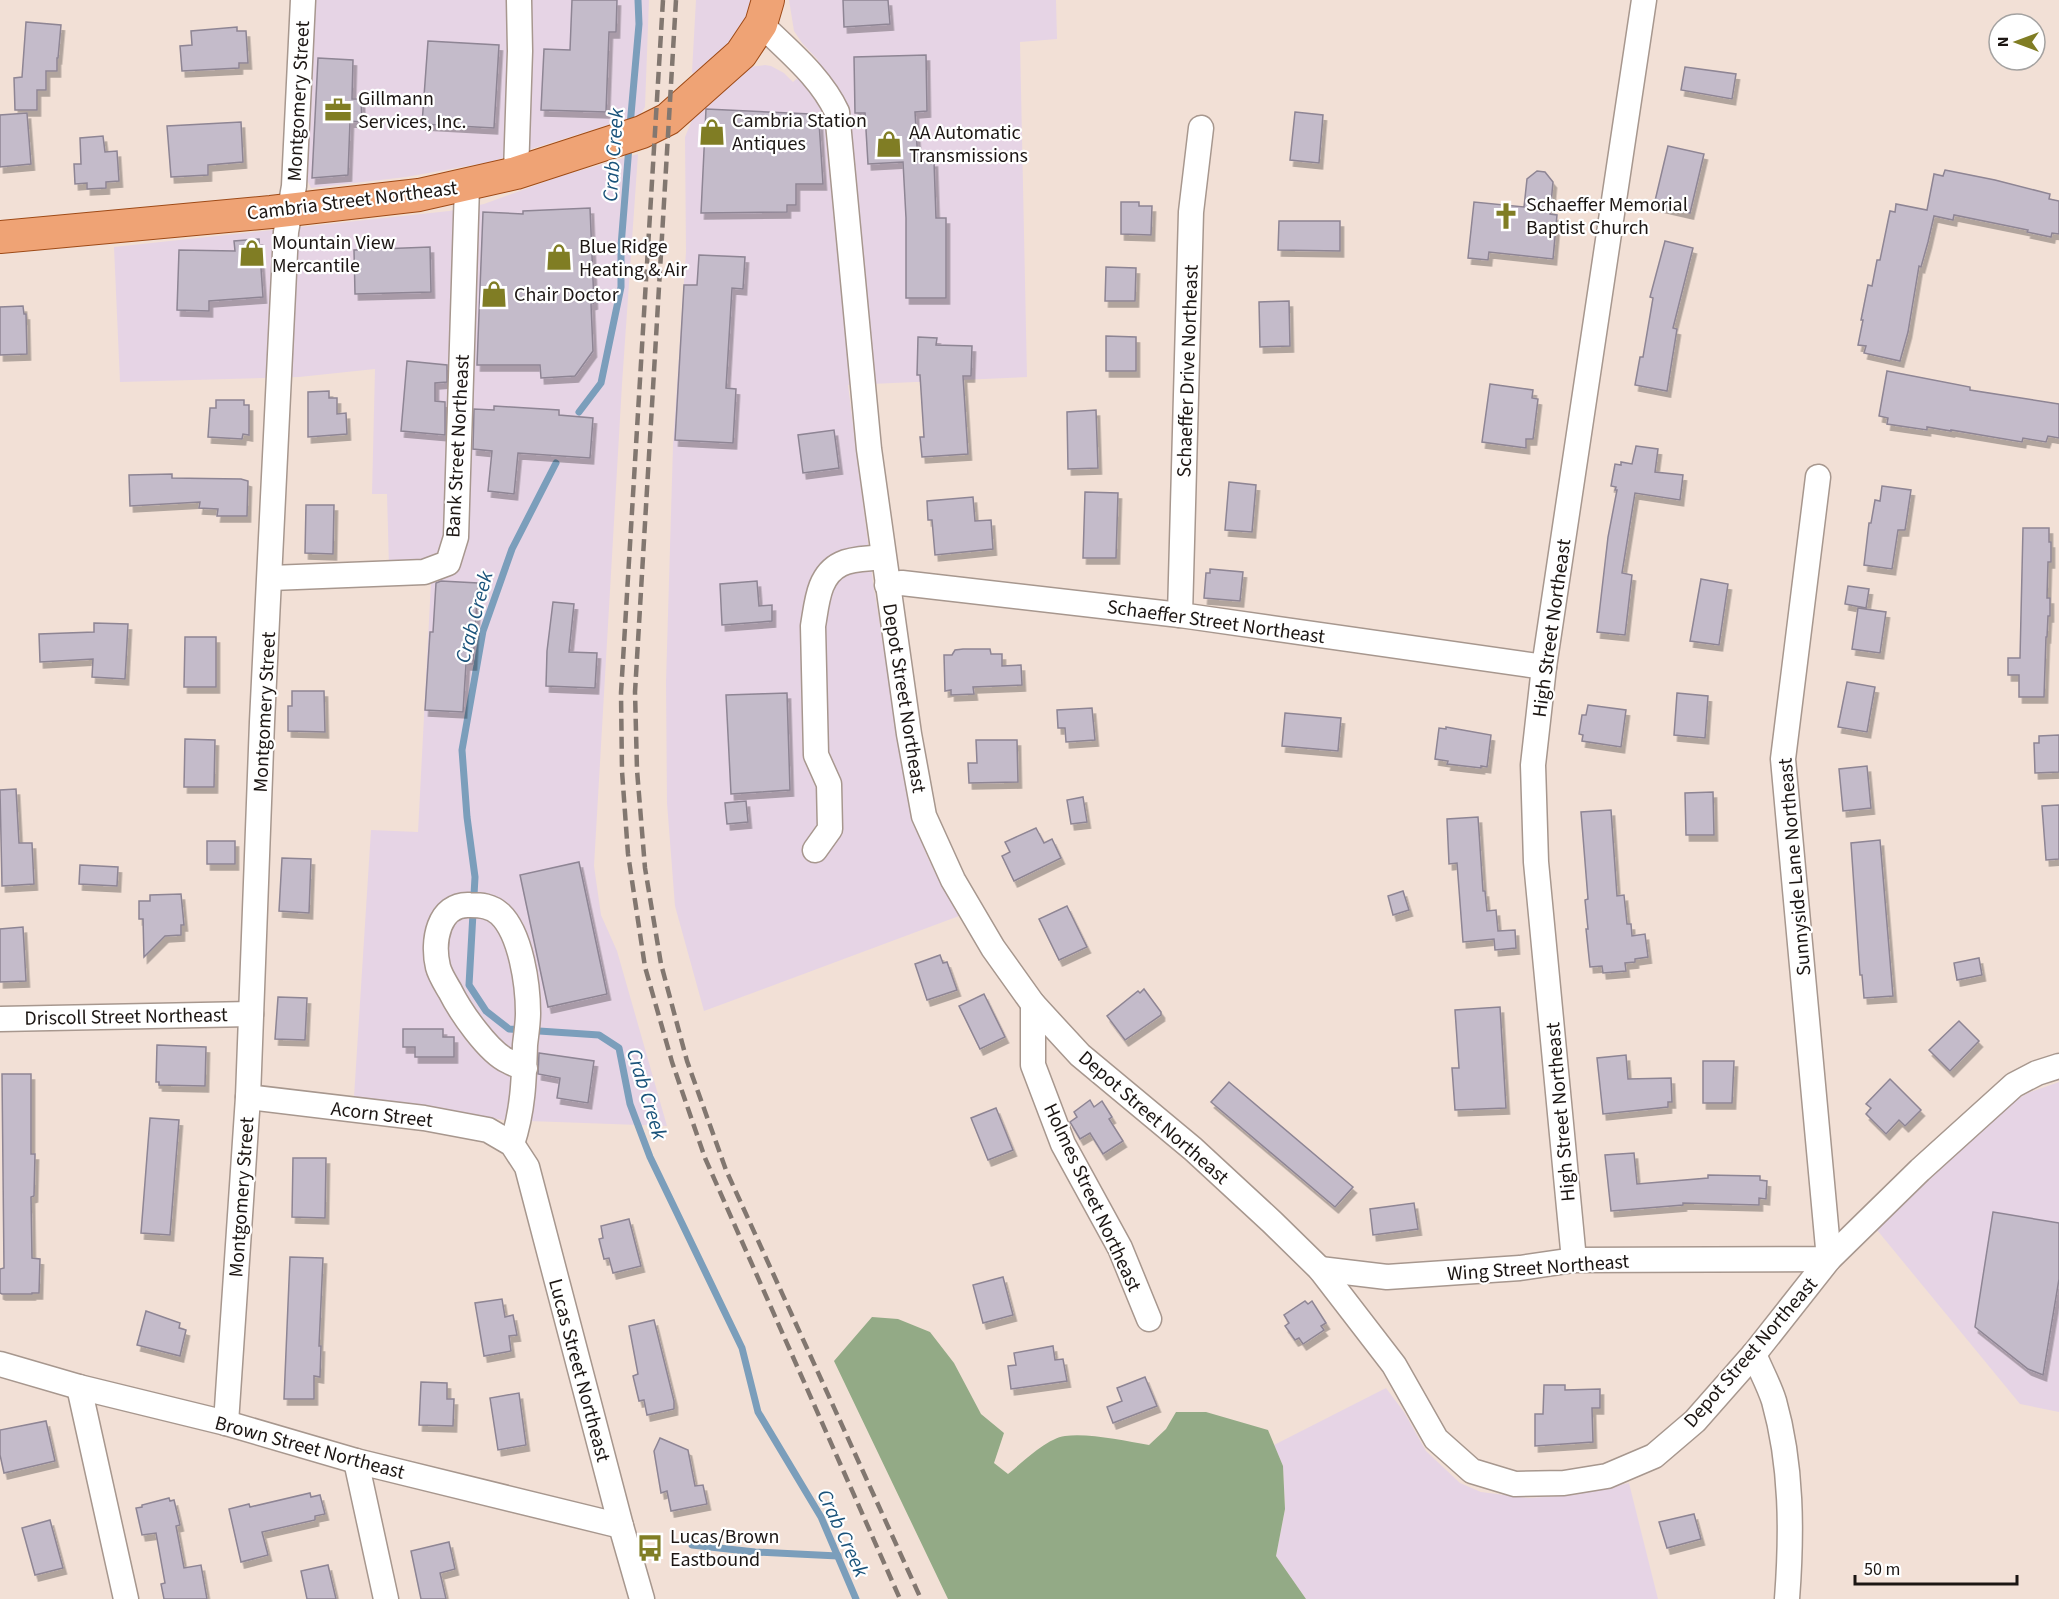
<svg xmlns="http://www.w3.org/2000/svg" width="2059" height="1599" viewBox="0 0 2059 1599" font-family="'Source Sans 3',sans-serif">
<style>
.commercial{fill:#e6d4e5;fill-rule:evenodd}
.forest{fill:#93aa86}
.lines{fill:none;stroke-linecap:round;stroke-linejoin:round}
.stream{stroke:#7b9ebb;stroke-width:7}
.building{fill:#c4bbca;stroke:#8e8594;stroke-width:1.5;filter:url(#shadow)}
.minor-casing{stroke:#a7978e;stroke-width:27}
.major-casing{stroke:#9e4a17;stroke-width:34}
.minor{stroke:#fff;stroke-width:24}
.major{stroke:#efa375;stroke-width:32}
.rail{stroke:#827770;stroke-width:4.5;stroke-dasharray:12 6;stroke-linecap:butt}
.labels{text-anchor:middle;stroke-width:4.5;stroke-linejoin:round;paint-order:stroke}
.poi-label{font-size:20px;fill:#1c1613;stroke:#fff;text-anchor:start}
.street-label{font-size:20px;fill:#1c1613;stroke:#fff}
.water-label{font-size:21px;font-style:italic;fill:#1a537b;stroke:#fff}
</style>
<defs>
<filter id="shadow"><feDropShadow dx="3.5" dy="6" stdDeviation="0" flood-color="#0004"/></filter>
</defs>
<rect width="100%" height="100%" fill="#f2e0d6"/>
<!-- commercial -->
<g class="commercial">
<polygon points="311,0 649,0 645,107 640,115 490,162 406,177 311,188 307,180"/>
<path d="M696 0H753L749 67 765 65 771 66 784 73 793 82 818 60 802 43 794 31 789 0H1056L1057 39 1020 42 1027 377 848 385 873 582 909 803 927 856 941 884 959 916 704 1011 675 906 667 803 666 682 673 446 686 252 685 137 692 120 715 97 692 72ZM851 128 863 249 837 251 826 129Z"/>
<polygon points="638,154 622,384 594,866 601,915 617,951 667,1126 503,1120 426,1106 354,1097 371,830 418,832 432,563 389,567 387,494 372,494 375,369 299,377 120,382 114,247 449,211 484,204 561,176"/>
<polygon points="2059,1082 2059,1412 2020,1404 1877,1230 1946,1162 2014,1101 2028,1093"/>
<polygon points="1386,1388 1404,1412 1426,1451 1460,1483 1481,1492 1529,1498 1573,1495 1629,1483 1658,1599 1306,1599 1276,1556 1285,1509 1283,1466 1274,1445"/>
</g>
<!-- forest -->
<path class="forest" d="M872 1317 898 1319 930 1332 954 1363 981 1414 1004 1433 994 1463 1008 1474C1022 1463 1047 1438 1065 1436 1090 1433 1124 1441 1149 1445L1166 1429 1176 1412H1206L1268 1430 1283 1466 1285 1509 1276 1556 1306 1599H948L834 1361Z"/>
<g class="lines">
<!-- stream -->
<g class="stream">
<polyline points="630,126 639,24 638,0"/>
<polyline points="579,412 601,383 621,287 621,246 629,146"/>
<polyline points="556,463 512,549 483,631 462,750 467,817 475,877 469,985 486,1011 509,1029 599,1035 619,1048 630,1104 650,1157 742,1348 758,1412 821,1517 856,1599"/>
<polyline points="692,1545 755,1552 838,1556"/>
</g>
</g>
<!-- building -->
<g class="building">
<polygon points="572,0 617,0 616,32 609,32 606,112 541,110 544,49 570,50"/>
<polygon points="843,0 888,0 890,24 844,27"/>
<polygon points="26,22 61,25 58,58 57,58 57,71 46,71 46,90 37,90 37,110 15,110 14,78 22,77"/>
<polygon points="237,27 237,31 246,31 248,63 239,63 239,68 182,71 180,46 192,45 191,31"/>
<polygon points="428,41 499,45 494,128 422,124"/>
<polygon points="926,55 927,111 915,112 918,162 934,161 936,218 946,218 946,298 906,298 906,218 903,162 868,164 865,113 855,113 854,57"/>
<polygon points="318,58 353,60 352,99 361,99 362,122 350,121 348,175 312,178"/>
<polygon points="1685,67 1736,74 1732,99 1681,90"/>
<polygon points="706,109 811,114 819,122 823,184 796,184 796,205 787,205 787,212 701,213"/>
<polygon points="1295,112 1323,115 1319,163 1290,160"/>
<polygon points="27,113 31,164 0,167 0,115"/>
<polygon points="241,122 243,162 208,165 208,175 171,177 167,126"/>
<polygon points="103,136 105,152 117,151 119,181 106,182 106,188 87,189 87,183 75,184 74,164 81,164 80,138"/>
<polygon points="1668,146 1704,154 1690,213 1654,205"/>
<polygon points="1945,170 1995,180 2050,194 2049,199 2059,201 2059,234 2052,233 2051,237 2027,232 2028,230 1954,215 1953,220 1934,216 1928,242 1921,267 1919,266 1908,332 1900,361 1864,353 1866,346 1858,345 1863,320 1861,320 1868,285 1872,286 1877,260 1880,260 1890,211 1895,212 1896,204 1927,210 1934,174 1943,176"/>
<polygon points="1537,171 1545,172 1553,182 1550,214 1557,215 1553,259 1489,252 1488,260 1468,258 1474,202 1524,207 1527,179"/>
<polygon points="1121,202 1139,202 1139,206 1152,206 1151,235 1121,234"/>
<polygon points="590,208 594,303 591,304 593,351 575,376 541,378 540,365 477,365 483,212 523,214 523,211"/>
<polygon points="1279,221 1340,221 1340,251 1278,250"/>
<polygon points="259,239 263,297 209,301 209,311 177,310 179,250 235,251 234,241"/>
<polygon points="1665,241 1693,248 1673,328 1677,329 1667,391 1635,385 1640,357 1643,357 1653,298 1650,297"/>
<polygon points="430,247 431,292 355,294 354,250"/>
<polygon points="699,255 745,257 743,289 732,288 726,388 736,389 733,443 675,440 684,285 697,285"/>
<polygon points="1106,267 1136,268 1135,301 1105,301"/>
<polygon points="1289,301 1290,346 1260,347 1259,302"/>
<polygon points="23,306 24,314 26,314 27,354 0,355 0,307"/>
<polygon points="1106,336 1136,337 1136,371 1106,371"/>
<polygon points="918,337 937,338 936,345 972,346 971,376 963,376 968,454 922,457 920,437 924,437 920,375 917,375"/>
<polygon points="407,361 447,365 447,382 435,383 435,401 445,402 445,435 401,431"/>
<polygon points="1887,371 1970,387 1970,390 2059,404 2059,438 2048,436 2046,442 2023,438 2022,442 1951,430 1951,431 1927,427 1927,430 1887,424 1888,418 1879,416"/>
<polygon points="1490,384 1533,390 1532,398 1538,399 1533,439 1526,439 1526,448 1482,442"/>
<polygon points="329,391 329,398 337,398 337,414 346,413 347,434 308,437 308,392"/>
<polygon points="216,400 244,400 244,405 249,405 249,435 243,434 242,439 208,437 210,408 216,408"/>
<polygon points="494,406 559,410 559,415 593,418 590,458 518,453 514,494 488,491 492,451 473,449 474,409 494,410"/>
<polygon points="1096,410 1098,468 1068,469 1067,412"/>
<polygon points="834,430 839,468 803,473 798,435"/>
<polygon points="1636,446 1658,449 1655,472 1683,475 1680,500 1635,493 1622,573 1632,575 1625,635 1597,632 1608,537 1617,490 1615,490 1616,487 1611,486 1615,464 1621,465 1621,462 1632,464"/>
<polygon points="172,474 172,478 241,479 248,481 247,516 217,516 218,509 199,508 200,502 130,506 129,475"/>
<polygon points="1229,482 1256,485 1252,532 1225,530"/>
<polygon points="1882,486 1911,490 1905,530 1898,530 1892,569 1864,565 1869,523 1871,523 1875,500 1880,501"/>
<polygon points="1085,492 1118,493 1116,558 1083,558"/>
<polygon points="973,497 975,521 991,520 993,549 935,555 932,520 928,520 927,501"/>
<polygon points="306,505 334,505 333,554 305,553"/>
<polygon points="2023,528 2049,528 2049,542 2051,542 2051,562 2048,562 2047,598 2050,598 2050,616 2048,616 2047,637 2046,637 2044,697 2019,697 2019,675 2008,675 2008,658 2020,658"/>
<polygon points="1210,569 1243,572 1240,601 1204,598 1206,573 1210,573"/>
<polygon points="1701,579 1728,584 1719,645 1690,641"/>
<polygon points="441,581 478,583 473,664 466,664 463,712 425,710 430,632 433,632 436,583"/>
<polygon points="757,581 759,606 772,605 772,621 722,625 720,584"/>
<polygon points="1848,586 1869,589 1866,608 1845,604"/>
<polygon points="553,602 574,604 569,652 597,653 595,688 546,686 547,651"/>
<polygon points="1858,608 1886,612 1880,653 1852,649"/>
<polygon points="94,623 128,624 125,679 92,677 93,659 40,662 39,634 94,632"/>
<polygon points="185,637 216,637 216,687 184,687"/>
<polygon points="963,649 990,649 991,654 1002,654 1002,666 1021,665 1022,685 973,687 974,694 951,695 951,690 945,691 944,655 952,655 955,650"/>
<polygon points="1847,682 1875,687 1867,732 1838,727"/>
<polygon points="292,691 324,691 325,732 288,731 288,706 292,706"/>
<polygon points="787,693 790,790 731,794 726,695"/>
<polygon points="1677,693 1708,696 1705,738 1674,735"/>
<polygon points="1588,705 1626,710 1621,747 1582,741 1583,735 1579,734 1582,715 1586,715"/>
<polygon points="1092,708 1095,740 1066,742 1065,728 1058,728 1057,710"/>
<polygon points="1285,713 1341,718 1338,751 1282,746"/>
<polygon points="1446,727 1491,735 1487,767 1481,766 1481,768 1447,764 1448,761 1435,759 1439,728 1446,729"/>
<polygon points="2059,735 2059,772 2035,773 2034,743 2039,743 2039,736"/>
<polygon points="185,739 215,740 214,787 184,787"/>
<polygon points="976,740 1017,740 1018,782 969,783 968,763 977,763"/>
<polygon points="1867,766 1871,808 1843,811 1839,769"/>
<polygon points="16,789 19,843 32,843 34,884 2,886 0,790"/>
<polygon points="1713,792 1714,835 1686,835 1685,793"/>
<polygon points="1083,797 1087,822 1071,824 1067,800"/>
<polygon points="746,801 748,822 727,824 725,803"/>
<polygon points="2059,805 2059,859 2046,860 2042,806"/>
<polygon points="1611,810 1617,896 1624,895 1627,924 1631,924 1632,936 1645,934 1648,957 1635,959 1635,962 1625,963 1626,971 1603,973 1602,966 1590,967 1586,929 1588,929 1585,900 1588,899 1581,812"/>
<polygon points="1478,817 1483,891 1485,891 1487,911 1496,910 1498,931 1515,930 1516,948 1495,950 1494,939 1463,942 1457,863 1449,864 1447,819"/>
<polygon points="1036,828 1044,843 1052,839 1061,858 1014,881 1002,856 1010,852 1005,842"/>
<polygon points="1880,840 1893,996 1864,998 1862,975 1860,975 1851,843"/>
<rect x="207" y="841" width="28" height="23"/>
<polygon points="282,858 311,859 309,913 279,911"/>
<polygon points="579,862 607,994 548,1007 520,875"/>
<polygon points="80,865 118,867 117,886 79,884"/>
<polygon points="1403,891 1409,910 1393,915 1388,896"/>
<polygon points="181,894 184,925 181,925 181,935 165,936 144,957 143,919 139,919 139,901 150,901 150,895"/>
<polygon points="1067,906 1087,947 1059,960 1039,919"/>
<polygon points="23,927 26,981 0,982 0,929"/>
<polygon points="940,955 943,963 947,962 957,990 927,1000 915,964"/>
<polygon points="1979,958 1982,975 1957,980 1954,963"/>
<polygon points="1144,989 1161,1012 1161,1015 1125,1040 1107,1016 1138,991 1140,993"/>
<polygon points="984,994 1005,1037 980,1049 959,1006"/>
<polygon points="278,997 307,998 305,1040 275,1039"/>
<polygon points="1500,1007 1506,1108 1455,1110 1452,1068 1459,1068 1455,1010"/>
<polygon points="1959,1021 1979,1041 1950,1071 1929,1050"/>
<polygon points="403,1029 443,1029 443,1037 454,1037 454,1057 415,1057 415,1047 403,1047"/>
<polygon points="157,1045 206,1047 205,1086 159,1085 159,1082 156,1082"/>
<polygon points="539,1053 594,1061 588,1103 557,1098 560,1078 538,1074"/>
<polygon points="1626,1055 1628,1079 1671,1078 1672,1102 1668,1102 1668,1107 1603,1114 1597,1058"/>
<polygon points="1703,1061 1734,1061 1732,1103 1703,1103"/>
<polygon points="2,1074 31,1074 31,1154 35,1154 34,1196 31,1197 32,1258 40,1259 39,1293 32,1293 32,1294 2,1294 0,1293 0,1269 4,1268"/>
<polygon points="1890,1079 1921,1110 1905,1126 1899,1120 1886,1134 1866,1114 1871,1108 1866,1104"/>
<polygon points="1229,1082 1353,1187 1335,1207 1211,1102"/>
<polygon points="1090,1100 1094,1107 1102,1101 1112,1117 1109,1119 1123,1141 1103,1154 1090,1133 1080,1139 1070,1122 1077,1117 1074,1112"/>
<polygon points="996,1108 1013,1150 988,1160 971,1118"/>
<polygon points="150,1118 179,1120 170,1235 141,1233"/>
<polygon points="1634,1153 1637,1184 1708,1178 1708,1175 1760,1176 1760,1180 1767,1181 1766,1199 1759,1198 1759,1205 1683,1203 1683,1205 1611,1211 1605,1155"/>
<polygon points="293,1158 326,1158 325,1218 292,1217"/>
<polygon points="1414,1203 1418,1229 1373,1235 1370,1209"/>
<polygon points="1993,1212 2059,1223 2059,1279 2043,1375 2028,1369 1975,1327"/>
<polygon points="629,1219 641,1266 613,1273 609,1258 604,1259 599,1239 603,1238 601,1226"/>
<polygon points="290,1257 323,1258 319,1346 321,1346 320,1377 314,1376 314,1399 284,1399"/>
<polygon points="1003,1277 1013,1315 983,1323 973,1285"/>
<polygon points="502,1299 505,1317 513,1315 517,1335 509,1336 511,1351 484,1356 475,1303"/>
<polygon points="1305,1301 1308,1304 1312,1301 1326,1323 1321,1326 1324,1330 1303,1344 1299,1338 1295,1340 1285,1326 1289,1323 1284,1315"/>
<polygon points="146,1311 180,1323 179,1328 186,1330 180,1356 137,1345"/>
<polygon points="654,1320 674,1401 674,1409 647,1415 644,1400 639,1401 633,1376 638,1374 629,1326"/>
<polygon points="1053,1346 1055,1360 1063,1359 1067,1381 1011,1389 1008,1366 1016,1365 1014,1353"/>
<polygon points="1145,1377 1157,1406 1113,1423 1107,1407 1122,1401 1117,1388"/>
<polygon points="421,1382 447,1383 447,1399 454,1399 453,1426 419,1425"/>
<polygon points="1544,1385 1565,1385 1565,1390 1600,1389 1600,1408 1592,1408 1593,1442 1535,1446 1535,1414 1543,1414"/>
<polygon points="519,1393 526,1445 498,1450 490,1398"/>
<polygon points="46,1421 55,1461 4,1473 0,1455 0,1430"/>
<polygon points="660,1438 688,1450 695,1486 703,1485 707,1504 671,1511 667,1491 661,1493 654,1451"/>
<polygon points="310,1493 311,1497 320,1495 325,1514 315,1516 315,1520 262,1532 268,1555 241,1562 229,1509 249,1504 250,1507"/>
<polygon points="169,1498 170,1501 174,1500 180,1525 176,1526 184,1568 201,1565 207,1599 164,1599 161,1584 165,1583 156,1533 142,1535 136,1508 142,1507 142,1505"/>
<polygon points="1694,1514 1701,1539 1667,1548 1659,1522"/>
<polygon points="50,1520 63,1568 35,1575 22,1528"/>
<polygon points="449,1542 455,1569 440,1573 446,1599 421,1599 411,1551"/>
<polygon points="328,1565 336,1599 307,1599 301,1571"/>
</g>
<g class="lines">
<defs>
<g id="minor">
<path d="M761 24C789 52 820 76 837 112L869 449 909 734 924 816 953 880 993 948 1033 1004 1080 1055 1193 1149 1272 1222 1320 1269 1394 1365 1436 1439 1472 1471 1515 1484 1564 1483 1607 1476 1654 1456 1695 1421 1754 1354 1829 1259 1920 1170 2014 1085 2037 1073 2059 1066"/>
<polyline points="516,173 520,51 519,0"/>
<polyline points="271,578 424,572 448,563 456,537 467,186"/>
<polyline points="887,585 902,583 1180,615 1544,667"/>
<polyline points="1180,615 1191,212 1201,128"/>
<path d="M815 850 830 829 829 784 816 755 813 626C817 603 818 575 841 564 853 558 871 559 883 557"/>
<polyline points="1033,1004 1033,1065 1063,1144 1120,1248 1149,1319"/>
<polyline points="0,1019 251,1014"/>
<polyline points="248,1097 424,1118 488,1130 512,1144 527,1167 621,1526 642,1599"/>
<path d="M512 1144C523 1111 524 1080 525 1045 526 1035 528 1024 528 1013 528 985 521 934 500 914 491 906 481 905 470 905 438 903 432 942 438 967 440 975 446 984 450 991 460 1011 488 1052 508 1061 513 1064 519 1066 525 1068"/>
<polyline points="1574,1260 1536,862 1533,765 1544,667 1644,0"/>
<polyline points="1320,1269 1387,1277 1520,1268 1574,1260 1829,1259 1783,759 1818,477"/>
<path d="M1754 1354C1760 1369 1769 1385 1774 1401 1792 1465 1792 1533 1787 1599"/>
<polyline points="0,1364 79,1387 226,1423 356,1461 621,1526"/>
<polyline points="79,1387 126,1599"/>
<polyline points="226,1423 248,1097 262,722 286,232 294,186 303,0"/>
<polyline points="356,1461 386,1599"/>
</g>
<polyline id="major" points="0,237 271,212 419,195 516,173 642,132 668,119 741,54 761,24 768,0"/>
</defs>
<!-- minor casing -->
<use href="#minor" class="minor-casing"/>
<!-- major casing -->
<use href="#major" class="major-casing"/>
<!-- minor -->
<use href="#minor" class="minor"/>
<!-- major -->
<use href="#major" class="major"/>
<!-- rail -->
<g class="rail">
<polyline points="663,0 621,693 622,771 628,854 645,967 672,1062 705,1158 900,1599"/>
<polyline points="676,0 635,692 637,770 645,868 661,964 687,1061 726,1170 921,1599"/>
</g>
</g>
<!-- icons -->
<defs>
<symbol id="office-bare" viewBox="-9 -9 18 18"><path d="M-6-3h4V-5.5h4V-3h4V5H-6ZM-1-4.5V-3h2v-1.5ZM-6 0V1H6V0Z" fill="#807d24" stroke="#fff" stroke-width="2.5" paint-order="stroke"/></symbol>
<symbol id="shop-bare" viewBox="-9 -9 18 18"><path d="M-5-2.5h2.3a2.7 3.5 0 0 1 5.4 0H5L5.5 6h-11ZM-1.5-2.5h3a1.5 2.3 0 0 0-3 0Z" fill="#807d24" stroke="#fff" stroke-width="2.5" paint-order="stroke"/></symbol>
<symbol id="church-bare" viewBox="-9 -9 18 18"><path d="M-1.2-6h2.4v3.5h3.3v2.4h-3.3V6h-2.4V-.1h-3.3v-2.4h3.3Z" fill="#807d24" stroke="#fff" stroke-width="2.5" paint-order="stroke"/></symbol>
<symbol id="bus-bare" viewBox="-9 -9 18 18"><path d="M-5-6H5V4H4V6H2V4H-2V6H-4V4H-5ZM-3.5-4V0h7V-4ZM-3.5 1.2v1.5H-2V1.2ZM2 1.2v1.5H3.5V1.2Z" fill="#807d24" stroke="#fff" stroke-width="2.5" paint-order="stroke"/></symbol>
</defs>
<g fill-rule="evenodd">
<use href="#office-bare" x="319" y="91" width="38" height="38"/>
<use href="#shop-bare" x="693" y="113" width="38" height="38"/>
<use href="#shop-bare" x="870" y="125" width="38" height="38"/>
<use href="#church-bare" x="1487" y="197" width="38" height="38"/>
<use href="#shop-bare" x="233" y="234" width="38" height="38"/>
<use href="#shop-bare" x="540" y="238" width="38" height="38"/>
<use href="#shop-bare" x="475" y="275" width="38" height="38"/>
<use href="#bus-bare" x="631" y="1529" width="38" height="38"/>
</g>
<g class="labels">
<!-- poi labels -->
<g class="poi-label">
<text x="358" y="105">Gillmann<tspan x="358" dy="23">Services, Inc.</tspan></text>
<text x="732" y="127">Cambria Station<tspan x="732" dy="23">Antiques</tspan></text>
<text x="909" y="139">AA Automatic<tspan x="909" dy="23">Transmissions</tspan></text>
<text x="1526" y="211">Schaeffer Memorial<tspan x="1526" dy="23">Baptist Church</tspan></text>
<text x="272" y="249">Mountain View<tspan x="272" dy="23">Mercantile</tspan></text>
<text x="579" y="253">Blue Ridge<tspan x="579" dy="23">Heating &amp; Air</tspan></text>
<text x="514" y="301">Chair Doctor</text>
<text x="670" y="1543">Lucas/Brown<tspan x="670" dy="23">Eastbound</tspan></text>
</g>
<!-- street labels -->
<g class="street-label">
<text transform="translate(298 101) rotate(-87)" y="7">Montgomery Street</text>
<text transform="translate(352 200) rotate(-7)" y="7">Cambria Street Northeast</text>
<text transform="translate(1187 371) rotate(-88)" y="7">Schaeffer Drive Northeast</text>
<text transform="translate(457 446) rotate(-87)" y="7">Bank Street Northeast</text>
<text transform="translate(1216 621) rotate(8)" y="7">Schaeffer Street Northeast</text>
<text transform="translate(1551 628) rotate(-82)" y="7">High Street Northeast</text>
<text transform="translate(905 698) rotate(81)" y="7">Depot Street Northeast</text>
<text transform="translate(264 712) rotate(-87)" y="7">Montgomery Street</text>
<text transform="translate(1794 867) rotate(-95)" y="7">Sunnyside Lane Northeast</text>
<text transform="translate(126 1016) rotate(-1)" y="7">Driscoll Street Northeast</text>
<text transform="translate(1560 1112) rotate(-95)" y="7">High Street Northeast</text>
<text transform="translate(382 1114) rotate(7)" y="7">Acorn Street</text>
<text transform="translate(1154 1117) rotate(41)" y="7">Depot Street Northeast</text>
<text transform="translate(241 1197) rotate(-86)" y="7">Montgomery Street</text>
<text transform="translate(1093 1197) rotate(65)" y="7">Holmes Street Northeast</text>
<text transform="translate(1538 1267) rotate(-4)" y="7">Wing Street Northeast</text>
<text transform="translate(1750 1352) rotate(-49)" y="7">Depot Street Northeast</text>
<text transform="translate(580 1370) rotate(75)" y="7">Lucas Street Northeast</text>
<text transform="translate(310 1447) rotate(15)" y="7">Brown Street Northeast</text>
</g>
<!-- water labels -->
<g class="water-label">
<text transform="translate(613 155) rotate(-86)" y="7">Crab Creek</text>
<text transform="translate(474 617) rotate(-75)" y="7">Crab Creek</text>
<text transform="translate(647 1094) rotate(73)" y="7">Crab Creek</text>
<text transform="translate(843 1533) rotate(65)" y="7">Crab Creek</text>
</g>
</g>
<!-- north arrow -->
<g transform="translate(2017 42) rotate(270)"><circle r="28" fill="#ffffff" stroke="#a4a2a1" stroke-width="1.5"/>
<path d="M0-4.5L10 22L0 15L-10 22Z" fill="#807d24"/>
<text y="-9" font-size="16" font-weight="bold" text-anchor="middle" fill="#1c1613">N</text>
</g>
<!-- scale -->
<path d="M1855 1575v9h162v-9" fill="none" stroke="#1c1613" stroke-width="3"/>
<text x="1864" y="1575" font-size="18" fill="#1c1613" stroke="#ffffff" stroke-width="4.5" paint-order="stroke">50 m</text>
</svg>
